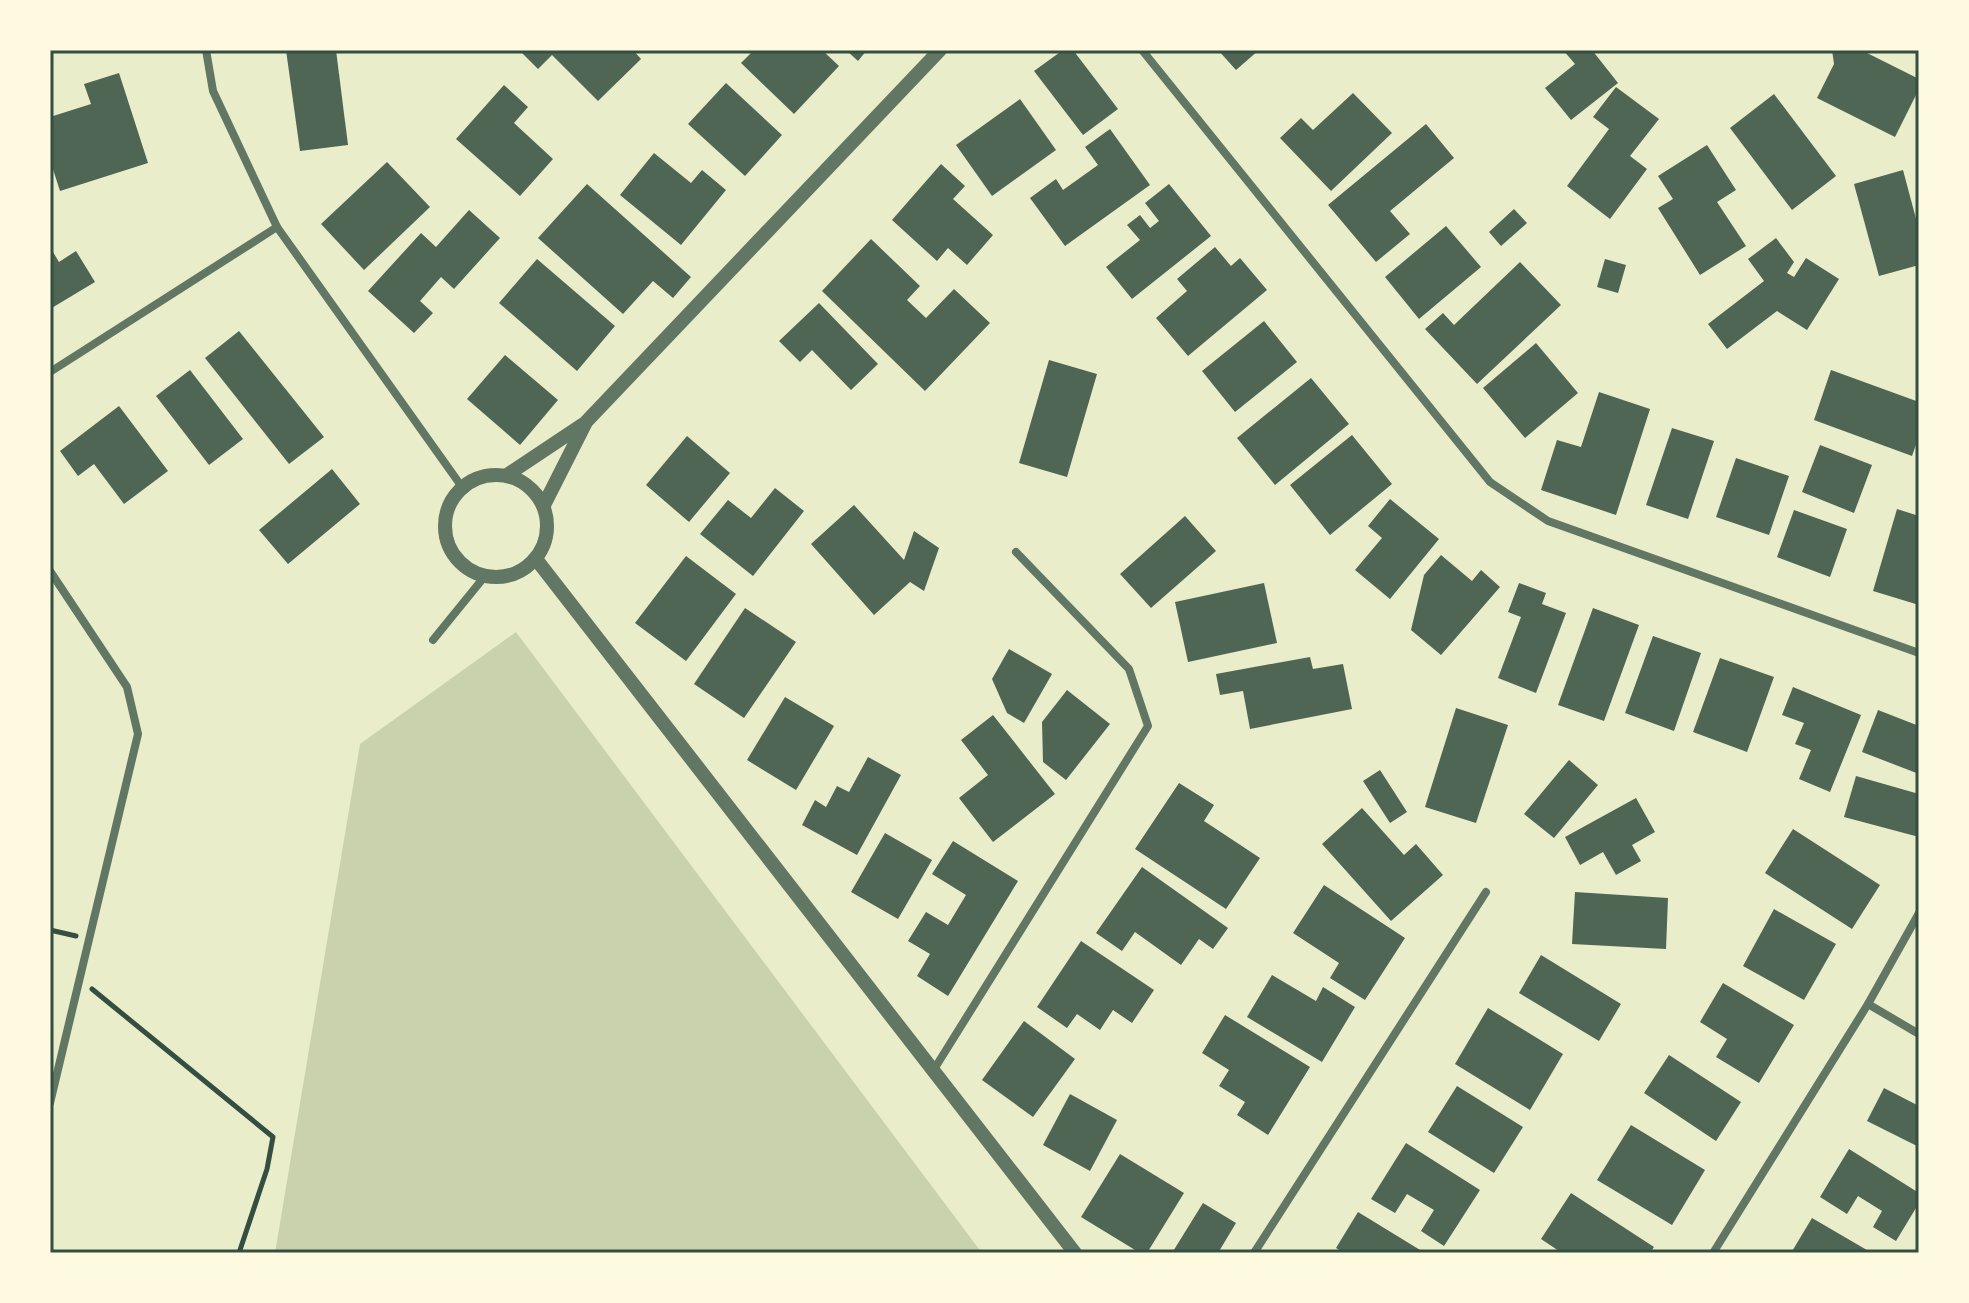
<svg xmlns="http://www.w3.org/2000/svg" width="1969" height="1303" viewBox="0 0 1969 1303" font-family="Manrope,sans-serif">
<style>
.green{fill:#cad2ad}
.building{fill:#4f6655}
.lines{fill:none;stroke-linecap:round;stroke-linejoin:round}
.path{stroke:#344e41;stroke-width:5}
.minor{stroke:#617663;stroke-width:8}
.tertiary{stroke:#617663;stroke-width:14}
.neatline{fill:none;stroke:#344e41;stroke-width:3}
</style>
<rect width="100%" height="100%" fill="#e9edc9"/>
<!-- green -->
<polygon class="green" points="516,632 982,1253 275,1253 360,744"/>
<!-- building -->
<g class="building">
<polygon points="286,50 336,50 348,145 300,151"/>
<polygon points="519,50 633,50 641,59 598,101 552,55 538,69"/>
<polygon points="754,50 822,50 839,66 794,114 741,63"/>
<polygon points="846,50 867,50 858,61"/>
<polygon points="1063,50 1073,50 1118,109 1083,135 1034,71"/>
<polygon points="1218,50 1259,50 1236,70"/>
<polygon points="1563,50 1592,50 1618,83 1571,120 1545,88 1575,64"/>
<polygon points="1832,50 1866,50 1867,53 1919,79 1919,89 1895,137 1817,98 1834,64"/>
<polygon points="119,73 148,163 60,191 50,160 50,117 91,104 84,84"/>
<polygon points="726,83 782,135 745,176 688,124"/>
<polygon points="504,85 528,107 514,123 553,159 520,196 456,139"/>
<polygon points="1616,87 1659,119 1630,156 1647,169 1610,219 1567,186 1609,129 1593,117"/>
<polygon points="1353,93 1392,133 1331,191 1280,138 1301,118 1313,130"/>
<polygon points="1774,94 1836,176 1792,210 1730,128"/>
<polygon points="1020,99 1056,150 992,196 956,145"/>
<polygon points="1426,124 1454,158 1390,211 1410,234 1376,262 1328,205"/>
<polygon points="1110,129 1150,185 1065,246 1030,198 1056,179 1063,190 1098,165 1085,147"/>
<polygon points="1707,145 1736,190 1717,202 1746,246 1700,275 1658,208 1673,199 1658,176"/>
<polygon points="654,153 691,183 702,170 726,190 681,245 620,195"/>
<polygon points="387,162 430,207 364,270 321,224"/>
<polygon points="941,164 965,186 953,199 993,235 967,265 948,248 937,261 892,220"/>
<polygon points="1903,170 1919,230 1919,265 1879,276 1854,184"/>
<polygon points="587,184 691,277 673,298 653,281 623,314 538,238"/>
<polygon points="1169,184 1211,236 1132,299 1106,267 1140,240 1127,225 1140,215 1150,228 1159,221 1145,203"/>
<polygon points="1514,209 1527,223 1501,246 1489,232"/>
<polygon points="469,210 500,238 454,289 441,277 420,301 433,313 414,333 368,291 421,233 436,247"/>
<polygon points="1446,226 1481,267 1419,319 1385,277"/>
<polygon points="1776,238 1794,262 1787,273 1794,277 1806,258 1839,279 1807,330 1777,311 1727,349 1708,324 1764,281 1748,259"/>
<polygon points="871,239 920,286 907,300 926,318 954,289 990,323 925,391 822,291"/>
<polygon points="50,247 59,262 76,251 95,282 50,309"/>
<polygon points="1215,247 1231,266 1240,258 1267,290 1188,356 1156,318 1187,291 1177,279"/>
<polygon points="537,259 615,326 577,371 499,303"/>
<polygon points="1605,259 1626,265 1618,293 1597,287"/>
<polygon points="1520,262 1561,305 1477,384 1425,329 1443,313 1454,325"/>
<polygon points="819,303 878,364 851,390 812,350 800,362 779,341"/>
<polygon points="1264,321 1297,362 1235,412 1202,371"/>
<polygon points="239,331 324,437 289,464 205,358"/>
<polygon points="1536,343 1578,393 1525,438 1483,388"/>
<polygon points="505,355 558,400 520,445 467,399"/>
<polygon points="1049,360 1097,374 1067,477 1019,463"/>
<polygon points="190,370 243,439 209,465 156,396"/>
<polygon points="1831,370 1919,402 1919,436 1912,456 1814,420"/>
<polygon points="1311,378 1349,424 1275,485 1237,438"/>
<polygon points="1599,392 1650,409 1616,515 1541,490 1557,440 1581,447"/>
<polygon points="119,406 168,471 124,504 94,464 78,476 60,451"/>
<polygon points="1672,428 1714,441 1688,519 1646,505"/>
<polygon points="1352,435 1392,484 1330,535 1290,485"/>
<polygon points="687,436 730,473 689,522 646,485"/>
<polygon points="1820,445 1872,465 1854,513 1802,492"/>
<polygon points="1736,458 1789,476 1769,535 1716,517"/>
<polygon points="332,469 360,504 288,564 259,530"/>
<polygon points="775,488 804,511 753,576 700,534 728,500 751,518"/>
<polygon points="1390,499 1439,539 1390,599 1355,570 1382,538 1368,526"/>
<polygon points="854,505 904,560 914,531 939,548 924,591 910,582 874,615 811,544"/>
<polygon points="1897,509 1919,516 1919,605 1873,591"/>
<polygon points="1794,510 1847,529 1830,577 1777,557"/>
<polygon points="1185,516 1216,551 1151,608 1120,574"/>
<polygon points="1441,555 1472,581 1481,570 1500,587 1441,655 1411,630 1424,575"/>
<polygon points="686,556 736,594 686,661 635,623"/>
<polygon points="1264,583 1277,643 1188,662 1175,602"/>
<polygon points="1519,583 1546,593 1542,604 1566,613 1536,693 1498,678 1521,617 1508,612"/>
<polygon points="745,608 796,642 744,718 694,684"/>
<polygon points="1593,608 1639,625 1604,721 1558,705"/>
<polygon points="1653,636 1701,653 1674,731 1625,713"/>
<polygon points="1009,649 1052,674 1024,723 1007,713 992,679"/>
<polygon points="1310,657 1313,669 1343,664 1352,709 1250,729 1243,691 1220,695 1216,674"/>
<polygon points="1720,658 1774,677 1747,752 1693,732"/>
<polygon points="1793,687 1861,715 1830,792 1799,779 1811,750 1795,744 1804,723 1782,715"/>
<polygon points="1067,690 1110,724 1066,780 1043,762 1042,722"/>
<polygon points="785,697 834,726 796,790 747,760"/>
<polygon points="1456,708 1508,725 1476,823 1425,807"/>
<polygon points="1878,710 1919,726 1919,774 1862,752"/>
<polygon points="993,715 1055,794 993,842 959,798 988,775 961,740"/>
<polygon points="868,757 901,775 857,855 802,825 815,800 826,807 837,786 849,792"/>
<polygon points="1569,760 1598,785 1554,838 1524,814"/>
<polygon points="1380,770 1407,812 1390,823 1363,781"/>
<polygon points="1856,776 1919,794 1919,837 1844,817"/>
<polygon points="1179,783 1214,805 1204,821 1260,858 1226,909 1135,849"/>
<polygon points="1636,798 1655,832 1632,845 1641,861 1616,875 1603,852 1580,865 1565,837"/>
<polygon points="1362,808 1404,855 1416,844 1443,875 1391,921 1322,844"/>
<polygon points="1793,829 1880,885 1852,929 1765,873"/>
<polygon points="885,833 932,860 898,919 851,892"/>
<polygon points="953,841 1018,881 948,996 917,976 930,954 908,941 926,912 948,925 966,895 932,874"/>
<polygon points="1142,867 1228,928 1213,949 1199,939 1181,965 1135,932 1122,951 1096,933"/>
<polygon points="1324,885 1405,938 1365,1000 1330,978 1339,963 1293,933"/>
<polygon points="1575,892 1668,898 1666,949 1572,944"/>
<polygon points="1774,909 1836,944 1804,1000 1743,966"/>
<polygon points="1081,941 1154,990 1132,1023 1113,1010 1100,1030 1077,1014 1067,1028 1037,1007"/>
<polygon points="1541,955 1621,1004 1599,1041 1519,993"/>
<polygon points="1272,975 1316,1001 1323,987 1355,1007 1322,1062 1247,1017"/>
<polygon points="1723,983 1794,1025 1759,1083 1716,1057 1727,1039 1700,1022"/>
<polygon points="1488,1008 1563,1054 1530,1110 1455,1064"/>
<polygon points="1225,1015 1310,1067 1268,1135 1237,1115 1245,1102 1219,1086 1229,1070 1202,1053"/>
<polygon points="1024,1021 1075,1059 1033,1117 982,1080"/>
<polygon points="1669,1055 1741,1102 1716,1141 1644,1093"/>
<polygon points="1457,1086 1523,1127 1494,1173 1428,1132"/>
<polygon points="1884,1088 1919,1106 1919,1147 1867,1121"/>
<polygon points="1070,1094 1117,1120 1090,1171 1043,1145"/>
<polygon points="1631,1125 1705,1170 1672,1225 1597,1180"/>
<polygon points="1406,1143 1480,1190 1444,1246 1421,1231 1434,1210 1407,1194 1395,1213 1371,1199"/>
<polygon points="1849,1149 1919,1193 1919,1203 1896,1241 1873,1227 1882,1211 1858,1196 1847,1214 1820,1197"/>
<polygon points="1120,1154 1184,1193 1147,1253 1140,1253 1081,1217"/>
<polygon points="1571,1193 1654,1247 1650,1253 1562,1253 1541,1239"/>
<polygon points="1203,1203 1236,1223 1218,1253 1172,1253"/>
<polygon points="1358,1212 1425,1253 1344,1253 1336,1248"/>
<polygon points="1812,1218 1872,1253 1791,1253"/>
</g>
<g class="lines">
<!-- path -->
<g class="path">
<polyline points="50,930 76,936"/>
<polyline points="92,989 273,1137 267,1169 239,1253"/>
</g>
<!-- minor -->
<g class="minor">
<polyline points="206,50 213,91 277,227 462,487"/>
<polyline points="1142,50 1490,482 1548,521 1919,653"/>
<polyline points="50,372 277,227"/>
<polyline points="50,571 127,687 138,734 50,1103"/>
<polyline points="433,640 485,576"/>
<polyline points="1868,1004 1919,1034"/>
<polyline points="933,1071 1148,726 1129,669 1016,552"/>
<polyline points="1254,1253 1486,892"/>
<polyline points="1713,1253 1868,1004 1919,913"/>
</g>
<!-- tertiary -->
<g class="tertiary">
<circle cx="496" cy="526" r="51"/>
<polyline points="507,475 582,425"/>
<polyline points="544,505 586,422 940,50"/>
<polyline points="536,559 1075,1253"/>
</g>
</g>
<!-- border -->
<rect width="1969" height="1303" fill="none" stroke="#fefae0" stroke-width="104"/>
<rect x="52" y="52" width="1865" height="1199" class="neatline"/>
</svg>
